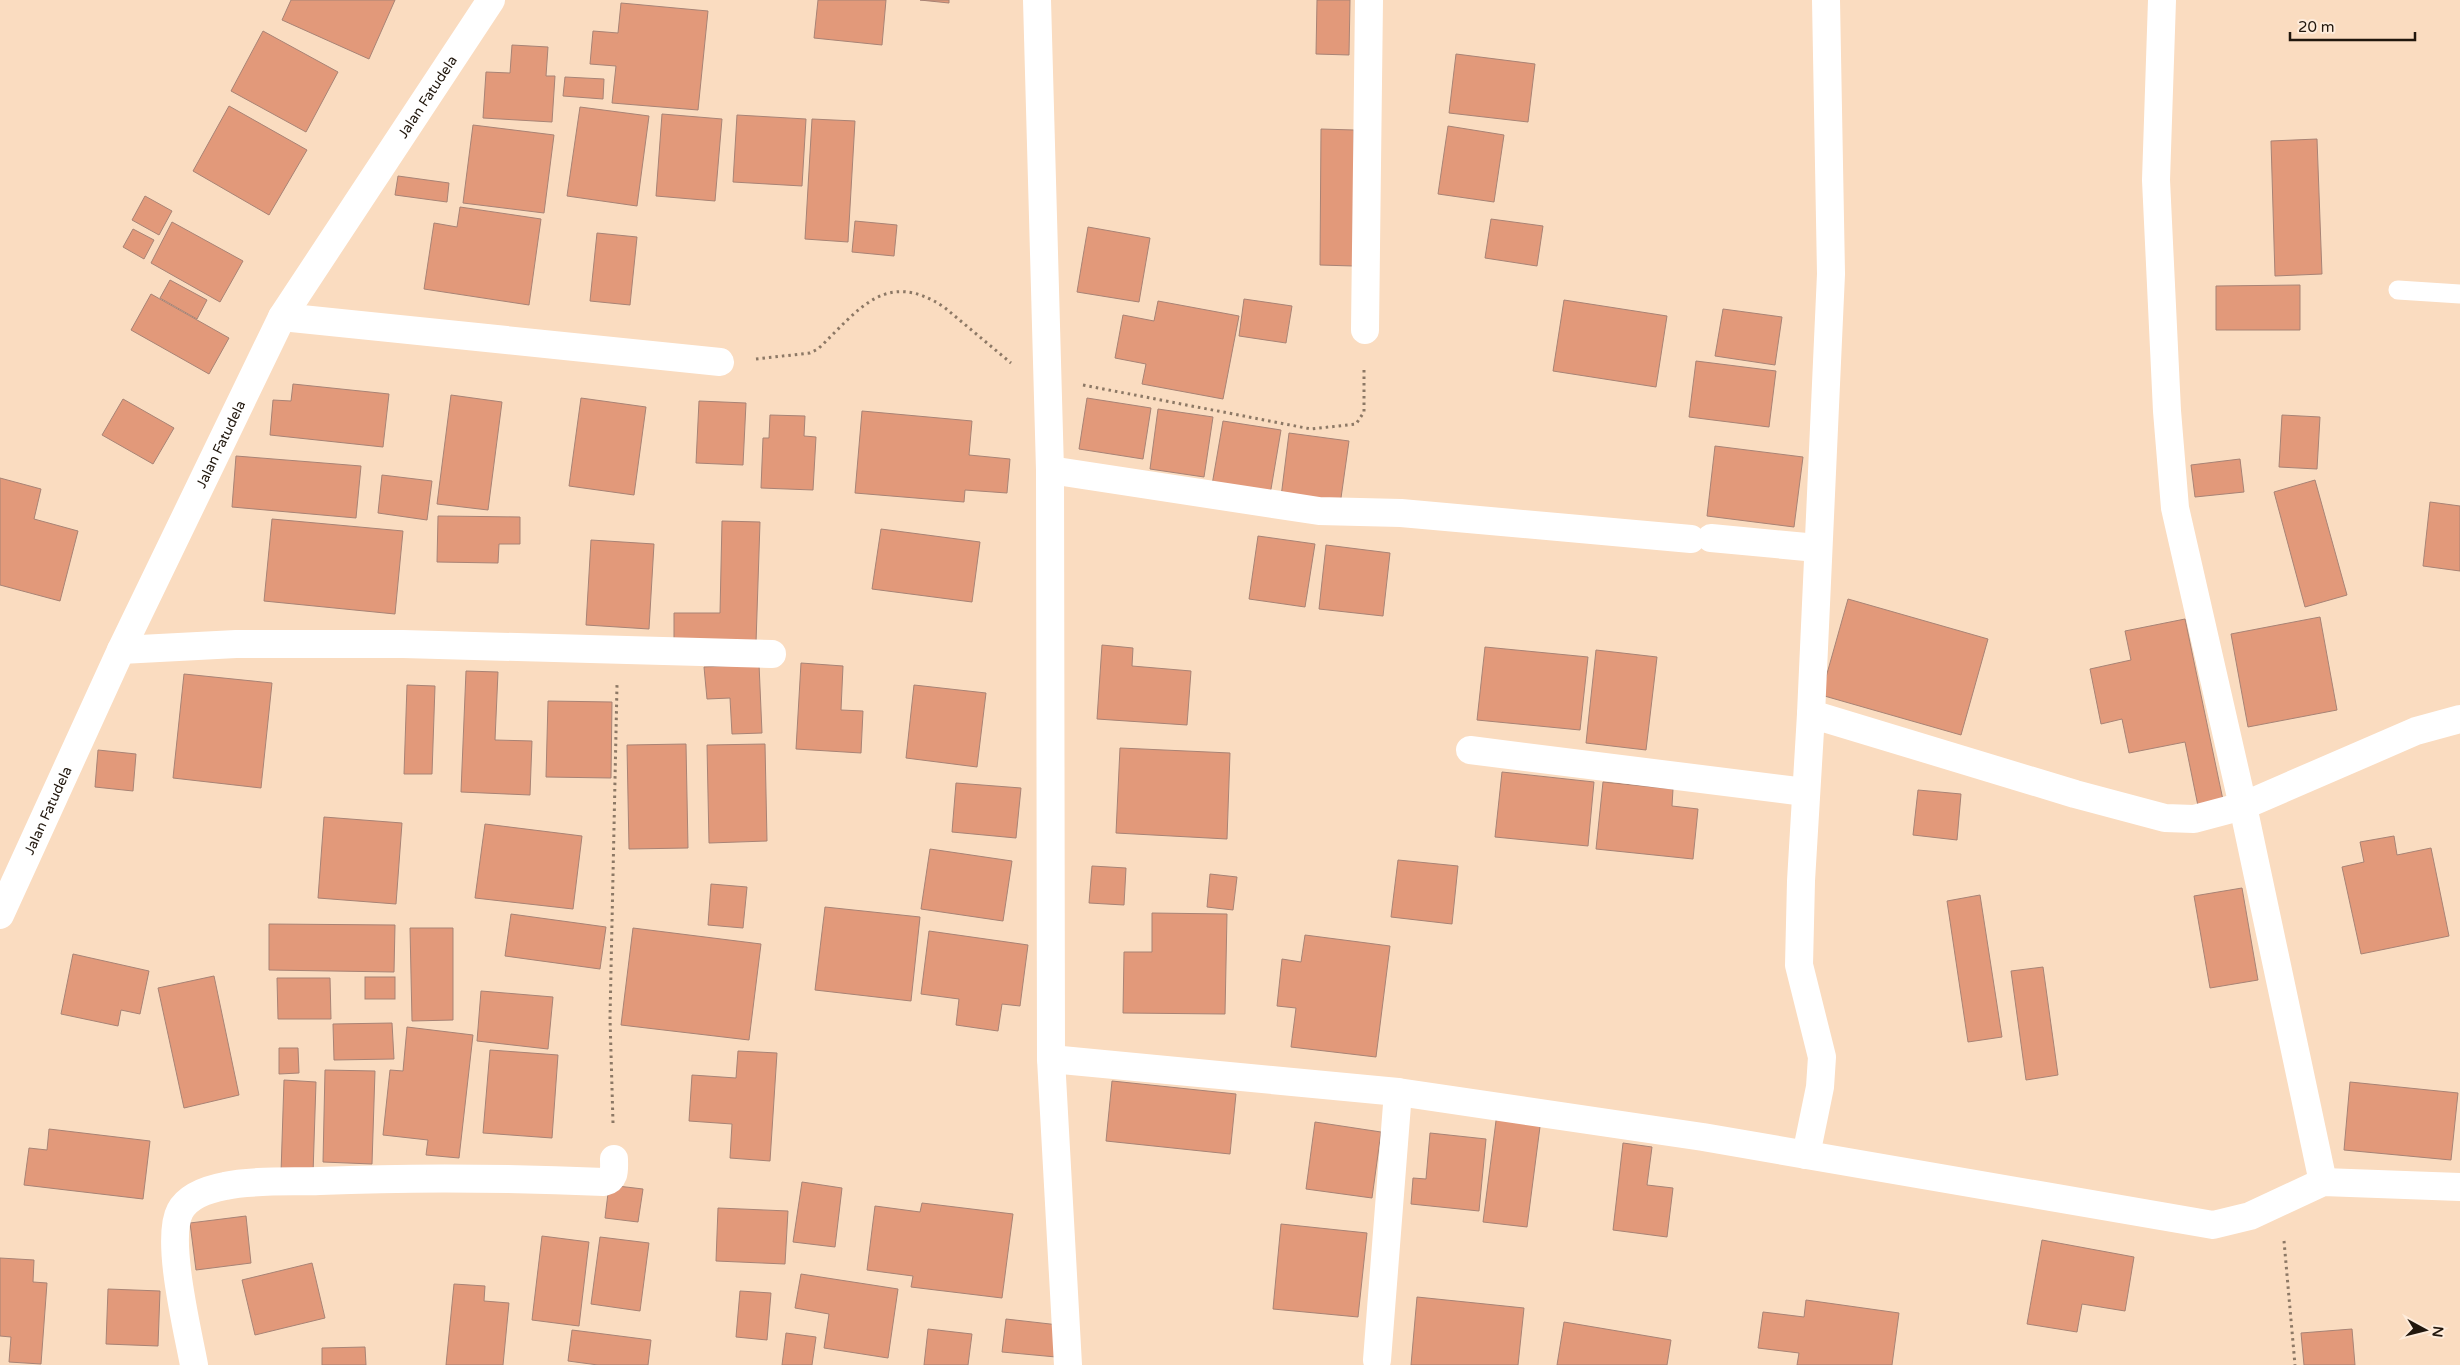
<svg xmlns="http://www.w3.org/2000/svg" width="2460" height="1365" viewBox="0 0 2460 1365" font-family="'Varela Round',sans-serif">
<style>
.building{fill:#e2997a;stroke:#a88375}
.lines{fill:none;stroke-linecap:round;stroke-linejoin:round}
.path{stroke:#8c7865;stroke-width:3;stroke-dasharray:2.5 4;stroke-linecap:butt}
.lane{stroke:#fff;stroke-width:19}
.street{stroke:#fff;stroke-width:28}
.secondary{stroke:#fff;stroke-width:28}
.labels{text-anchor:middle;stroke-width:4.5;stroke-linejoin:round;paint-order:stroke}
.street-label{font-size:14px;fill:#21170d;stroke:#feecdb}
</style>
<rect width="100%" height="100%" fill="#fadcc0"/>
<!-- building -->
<g class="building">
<polygon points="291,0 395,0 369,59 282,20"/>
<polygon points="818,0 886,0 882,45 814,38"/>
<polygon points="920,0 949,0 949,3"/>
<polygon points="1317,0 1350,0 1349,55 1316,54"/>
<polygon points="621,3 708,11 698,110 612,103 616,66 590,64 593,31 618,33"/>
<polygon points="263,31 338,72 306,132 231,91"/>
<polygon points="512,45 548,47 546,76 555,76 552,122 483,118 486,72 510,73"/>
<polygon points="1456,54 1535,64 1528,122 1449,113"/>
<polygon points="565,77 604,79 603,99 563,96"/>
<polygon points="229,106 307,150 269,215 193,171"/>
<polygon points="580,107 649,116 637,206 567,196"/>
<polygon points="662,114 722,119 715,201 656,196"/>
<polygon points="737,115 806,119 802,186 733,182"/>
<polygon points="812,119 855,121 848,242 805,239"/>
<polygon points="473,125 554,135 544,213 463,203"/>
<polygon points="1448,126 1504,135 1494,202 1438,194"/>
<polygon points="1321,129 1354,130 1353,266 1320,265"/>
<polygon points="2317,139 2322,274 2275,276 2271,141"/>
<polygon points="398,176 449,183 447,202 395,195"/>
<polygon points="145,196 172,211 159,235 132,220"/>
<polygon points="460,207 541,219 529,305 424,289 434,223 457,227"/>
<polygon points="1491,219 1543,226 1537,266 1485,258"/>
<polygon points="855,221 897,225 894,256 852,252"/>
<polygon points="172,222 243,261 220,302 151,263"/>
<polygon points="1088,227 1150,238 1139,302 1077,292"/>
<polygon points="133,229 154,240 144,259 123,247"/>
<polygon points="597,233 637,237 630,305 590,301"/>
<polygon points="170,280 207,300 197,319 160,298"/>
<polygon points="2300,285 2300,330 2216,330 2216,286"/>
<polygon points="151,294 229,338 209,374 131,330"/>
<polygon points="1244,299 1292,306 1286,343 1239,336"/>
<polygon points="1564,300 1667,316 1656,387 1553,371"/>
<polygon points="1158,301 1239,316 1223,399 1142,384 1146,364 1115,358 1123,315 1154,321"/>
<polygon points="1723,309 1782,317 1775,365 1715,356"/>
<polygon points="1696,361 1776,371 1769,427 1689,417"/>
<polygon points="293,384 389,394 383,447 270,435 273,400 291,401"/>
<polygon points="451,395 502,402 488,510 437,504"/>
<polygon points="581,398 646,407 634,495 569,486"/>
<polygon points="1087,398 1151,408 1143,459 1079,449"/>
<polygon points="123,399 174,428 153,464 102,435"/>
<polygon points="699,401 746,403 743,465 696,463"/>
<polygon points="1158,409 1213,417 1204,477 1150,469"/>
<polygon points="862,411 972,421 969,455 1010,459 1007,493 965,490 964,502 855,493"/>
<polygon points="770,415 805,416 804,436 816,437 813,490 761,488 763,438 769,438"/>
<polygon points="2282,415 2320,417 2317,469 2279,467"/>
<polygon points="1223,421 1281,430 1270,495 1212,485"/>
<polygon points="1289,433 1349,441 1340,505 1281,497"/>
<polygon points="1715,446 1803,457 1794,527 1707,516"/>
<polygon points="236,456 361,466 356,518 232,507"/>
<polygon points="2240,459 2244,492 2195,497 2191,465"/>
<polygon points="382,475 432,481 427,520 378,513"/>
<polygon points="0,478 41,489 34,519 78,531 60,601 0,585"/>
<polygon points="2315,480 2347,595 2305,607 2274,492"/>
<polygon points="2430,502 2460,506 2460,571 2423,566"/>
<polygon points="438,516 520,517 520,544 499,544 498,563 437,562"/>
<polygon points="272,519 403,531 395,614 264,601"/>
<polygon points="722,521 760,522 756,643 674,641 674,613 720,613"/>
<polygon points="881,529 980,542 972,602 872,589"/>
<polygon points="1258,536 1315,544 1305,607 1249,599"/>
<polygon points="591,540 654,544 649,629 586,625"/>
<polygon points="1326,545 1390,553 1383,616 1319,609"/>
<polygon points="1848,599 1988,639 1961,735 1821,695"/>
<polygon points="2320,617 2337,710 2248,727 2231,634"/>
<polygon points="2185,619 2223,800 2198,806 2185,742 2129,753 2122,719 2101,724 2090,669 2131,660 2125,631"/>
<polygon points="1102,645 1133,648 1132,666 1191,671 1187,725 1097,719"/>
<polygon points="1485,647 1588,657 1580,730 1477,720"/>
<polygon points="1596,650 1657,657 1646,750 1586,743"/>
<polygon points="801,663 843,666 841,710 863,711 861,753 796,749"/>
<polygon points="759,664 762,733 732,734 730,698 707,699 704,667"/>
<polygon points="466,671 498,672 495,740 532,741 530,795 461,792"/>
<polygon points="184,674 272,683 261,788 173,778"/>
<polygon points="407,685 435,686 432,774 404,774"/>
<polygon points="914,685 986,693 977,767 906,758"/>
<polygon points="548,701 612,702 611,778 546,777"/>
<polygon points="686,744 688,848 629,849 627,745"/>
<polygon points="765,744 767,841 709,843 707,745"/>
<polygon points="1120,748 1230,753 1227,839 1116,833"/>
<polygon points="98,750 136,754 133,791 95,787"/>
<polygon points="1502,772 1594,782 1588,846 1495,837"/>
<polygon points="1603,782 1673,789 1672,806 1698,809 1693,859 1596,849"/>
<polygon points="956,783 1021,788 1016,838 952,832"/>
<polygon points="1918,790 1961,794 1957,840 1913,835"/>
<polygon points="324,817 402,823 396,904 318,898"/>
<polygon points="485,824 582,836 573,909 475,898"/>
<polygon points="2394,836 2397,855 2431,848 2449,936 2361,954 2342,867 2364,862 2360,842"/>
<polygon points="930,849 1012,861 1003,921 921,909"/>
<polygon points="1398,860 1458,866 1452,924 1391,917"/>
<polygon points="1092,866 1126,868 1124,905 1089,903"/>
<polygon points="1210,874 1237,877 1233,910 1207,907"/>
<polygon points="711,884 747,887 743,928 708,925"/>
<polygon points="2242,888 2258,980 2210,988 2194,896"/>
<polygon points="1980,895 2002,1037 1968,1042 1947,901"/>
<polygon points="825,907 920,917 911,1001 815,990"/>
<polygon points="1152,913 1227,914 1225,1014 1123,1013 1124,952 1152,952"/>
<polygon points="511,914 606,927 600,969 505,956"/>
<polygon points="269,924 395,925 394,972 269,970"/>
<polygon points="410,928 453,928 453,1020 412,1021"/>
<polygon points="633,928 761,944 749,1040 621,1025"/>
<polygon points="929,931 1028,945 1020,1006 1002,1004 998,1031 956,1025 959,999 921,994"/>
<polygon points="1305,935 1390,946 1376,1057 1291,1047 1296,1008 1277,1006 1282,959 1301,962"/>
<polygon points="73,954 149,971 140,1014 121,1010 118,1026 61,1014"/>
<polygon points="2043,967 2058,1075 2026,1080 2011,971"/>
<polygon points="214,976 239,1095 184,1108 158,988"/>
<rect x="365" y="977" width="30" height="22"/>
<polygon points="277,978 330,978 331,1019 278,1019"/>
<polygon points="481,991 553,997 548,1049 477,1041"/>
<polygon points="392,1023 394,1059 334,1060 333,1024"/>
<polygon points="407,1027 473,1035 459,1158 426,1155 428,1140 383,1135 390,1070 403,1071"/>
<polygon points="279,1048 298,1048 299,1073 279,1074"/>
<polygon points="490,1050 558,1055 552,1138 483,1133"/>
<polygon points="738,1051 777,1053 770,1161 730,1158 732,1124 689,1121 692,1075 736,1078"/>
<polygon points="325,1070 375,1071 372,1164 323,1162"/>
<polygon points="284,1080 316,1082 313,1174 281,1173"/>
<polygon points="1112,1081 1236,1094 1230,1154 1106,1141"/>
<polygon points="2350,1082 2458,1093 2451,1160 2344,1150"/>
<polygon points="1497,1113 1541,1119 1527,1227 1483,1222"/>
<polygon points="1315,1122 1381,1132 1372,1198 1306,1189"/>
<polygon points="49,1129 150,1141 143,1199 24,1185 29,1148 47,1150"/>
<polygon points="1430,1133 1486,1139 1479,1211 1411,1204 1413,1178 1426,1179"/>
<polygon points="1623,1143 1652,1147 1647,1185 1673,1188 1667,1237 1613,1230"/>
<polygon points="802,1182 842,1188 835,1247 793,1242"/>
<polygon points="609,1185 643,1189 638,1222 605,1218"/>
<polygon points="922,1203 1013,1214 1002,1298 911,1287 913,1276 867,1270 875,1206 920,1212"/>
<polygon points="718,1208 788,1211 785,1264 716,1261"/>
<polygon points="246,1216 251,1263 196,1270 190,1223"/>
<polygon points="1281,1224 1367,1233 1358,1317 1273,1309"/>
<polygon points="542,1236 589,1242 579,1326 532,1320"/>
<polygon points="600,1237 649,1243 640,1311 591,1304"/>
<polygon points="2042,1240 2134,1257 2125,1311 2082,1304 2077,1332 2027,1324"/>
<polygon points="0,1258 34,1260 33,1282 47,1283 41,1364 9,1362 11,1337 0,1336"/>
<polygon points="312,1263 325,1318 255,1335 242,1280"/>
<polygon points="801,1274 898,1289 888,1358 824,1348 829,1314 795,1308"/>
<polygon points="454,1284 485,1286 484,1301 509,1303 503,1365 446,1365"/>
<polygon points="108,1289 160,1291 158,1346 106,1344"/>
<polygon points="740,1291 771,1293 767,1340 736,1337"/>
<polygon points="1417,1297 1524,1308 1518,1365 1411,1365"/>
<polygon points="1806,1300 1899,1313 1892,1365 1797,1365 1799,1353 1758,1348 1763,1312 1804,1317"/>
<polygon points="1006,1319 1059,1325 1056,1357 1002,1352"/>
<polygon points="1564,1322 1671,1340 1667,1365 1557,1365"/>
<polygon points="928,1329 972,1334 968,1365 924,1365"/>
<polygon points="2352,1329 2355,1365 2304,1365 2301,1333"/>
<polygon points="572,1330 651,1340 648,1365 598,1365 568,1361"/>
<polygon points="786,1333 816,1337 812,1365 782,1365"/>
<polygon points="365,1347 366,1365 322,1365 322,1348"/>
</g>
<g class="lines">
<!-- path -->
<g class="path">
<path d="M756 359 810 353 818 349C858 311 885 268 944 307L1011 363"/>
<polyline points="1083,385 1311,429 1356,424 1364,412 1364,366"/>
<polyline points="613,1123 610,1018 617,685"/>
<polyline points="2284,1241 2295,1365"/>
</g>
<!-- lane -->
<polyline class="lane" points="2398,290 2460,294"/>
<!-- street -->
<g class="street">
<polyline points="1037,0 1050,470 1051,1059 1068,1365"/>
<polyline points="2162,0 2156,180 2167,411 2175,508 2243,806 2323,1182"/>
<polyline points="282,317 720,362"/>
<polyline points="1365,330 1369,0"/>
<polyline points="1050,470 1319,511 1401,513 1691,539"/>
<polyline points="1711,538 1817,548"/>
<polyline points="121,650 236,644 403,644 772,654"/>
<polyline points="1811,714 1831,274 1826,0"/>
<polyline points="1470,750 1805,792"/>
<polyline points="1051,1059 1398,1092 1703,1137 2213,1225 2250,1216 2323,1182 2460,1187"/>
<polyline points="1806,1155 1820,1087 1822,1057 1799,965 1801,881 1811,714 2075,794 2165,818 2194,819 2243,806 2416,731 2460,719"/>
<polyline points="1377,1360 1398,1092"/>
<path d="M194 1365C188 1332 165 1239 180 1211 188 1196 209 1189 225 1186 251 1180 292 1182 320 1181 415 1177 509 1178 604 1182 616 1179 614 1169 614 1159"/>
</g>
<!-- secondary -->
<path class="secondary" id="s1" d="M0 915 121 650 282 317 491 0"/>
</g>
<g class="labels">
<!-- street labels -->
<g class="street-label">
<text dy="5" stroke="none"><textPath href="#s1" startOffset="925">Jalan Fatudela</textPath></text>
<text dy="5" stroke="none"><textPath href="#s1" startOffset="520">Jalan Fatudela</textPath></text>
<text dy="5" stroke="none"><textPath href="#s1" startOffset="115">Jalan Fatudela</textPath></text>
</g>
</g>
<!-- north arrow -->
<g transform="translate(2425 1330) rotate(97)" stroke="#feecdb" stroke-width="4" paint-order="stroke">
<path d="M0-4L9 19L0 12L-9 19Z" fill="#21170d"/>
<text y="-8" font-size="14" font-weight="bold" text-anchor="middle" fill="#21170d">N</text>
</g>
<!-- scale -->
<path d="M2290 32v8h125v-8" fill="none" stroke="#21170d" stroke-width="2.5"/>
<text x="2298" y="32" font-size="15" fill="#21170d" stroke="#feecdb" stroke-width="4" paint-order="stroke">20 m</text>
</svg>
